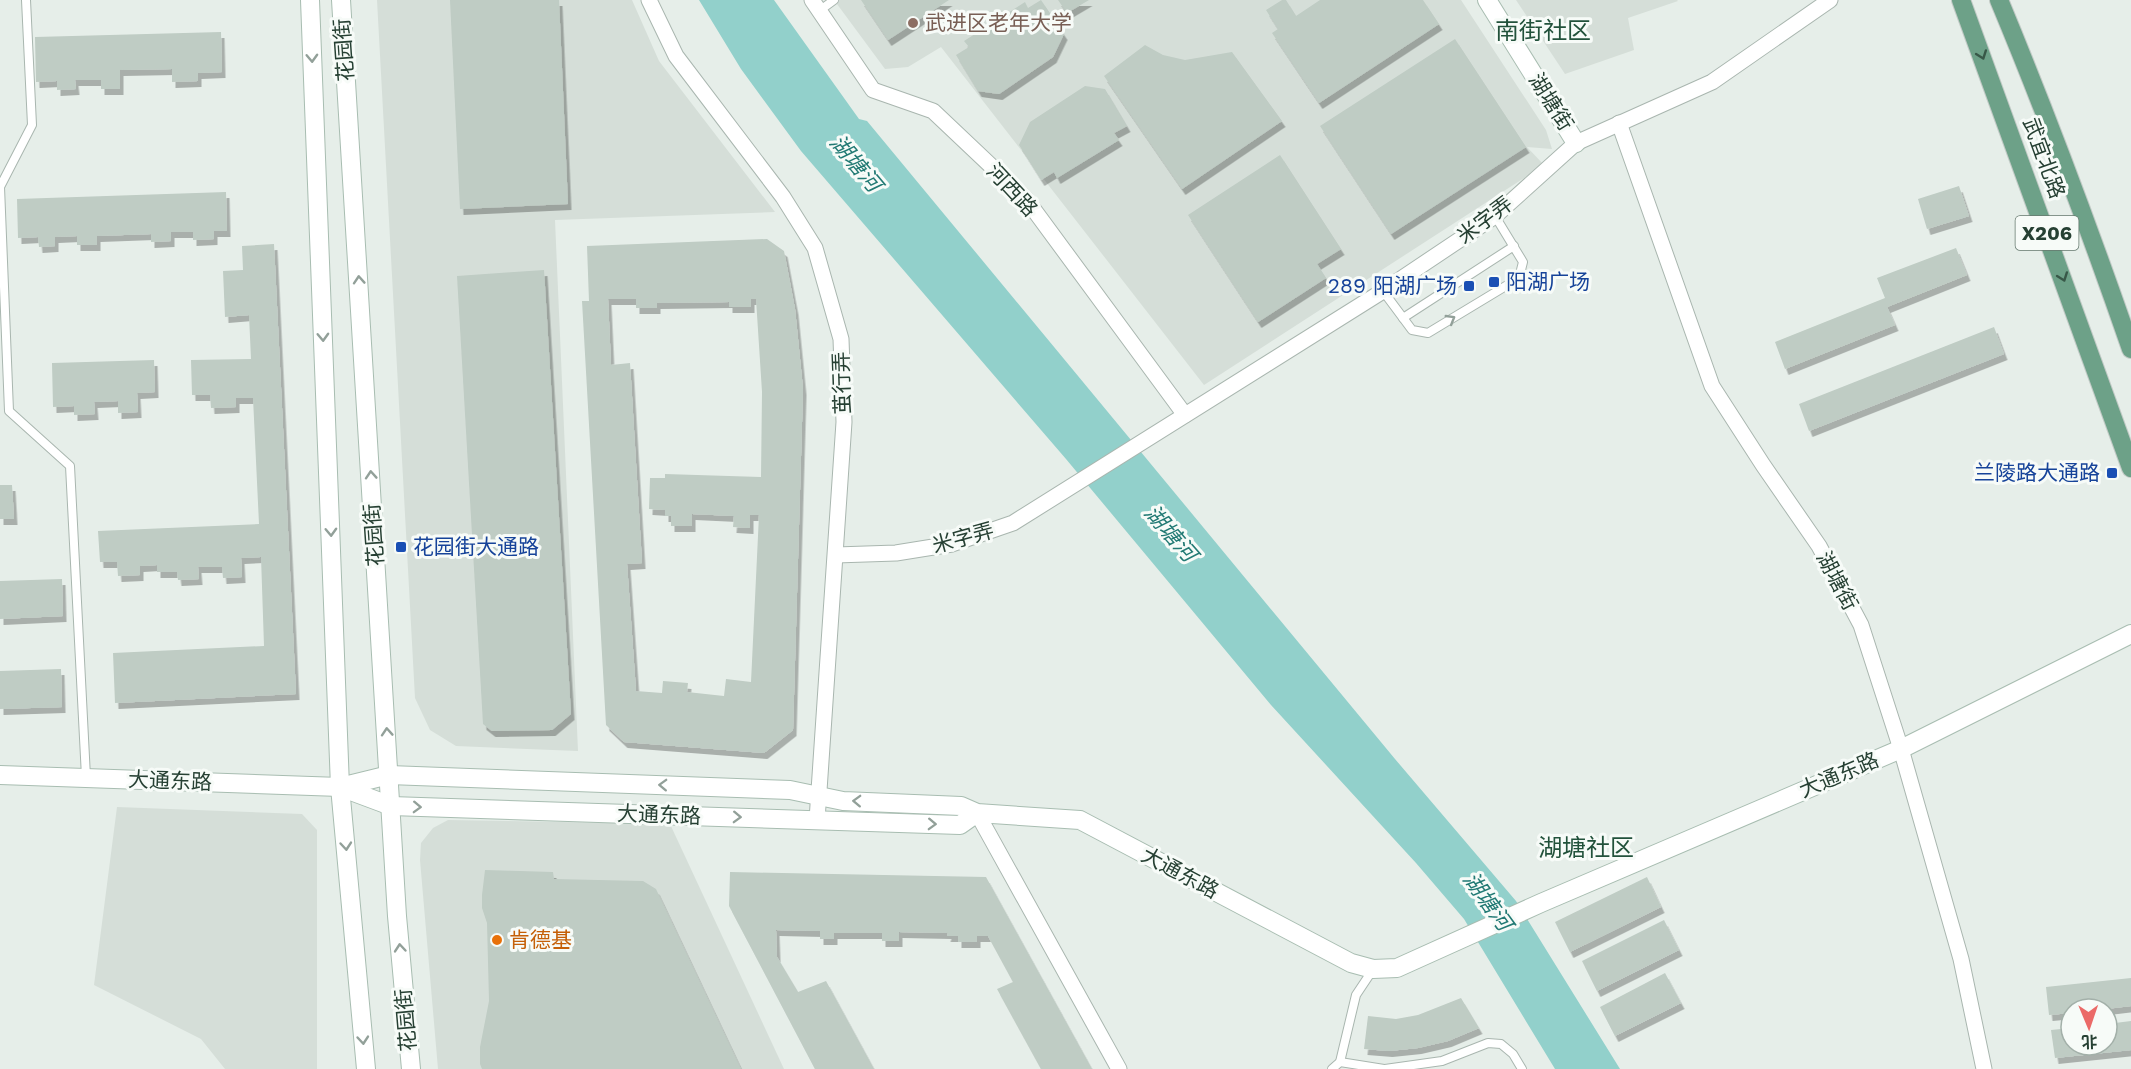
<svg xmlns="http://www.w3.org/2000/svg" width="2131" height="1069" viewBox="0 0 2131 1069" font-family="'Work Sans','Noto Sans SC',sans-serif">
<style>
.built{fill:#d5ded8}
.water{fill:#92d0cb}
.building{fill:#bfccc4;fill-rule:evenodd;filter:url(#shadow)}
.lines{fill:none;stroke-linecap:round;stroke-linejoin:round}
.lane-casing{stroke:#a9b6af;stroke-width:10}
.street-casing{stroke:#a9b6af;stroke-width:17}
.secondary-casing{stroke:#a8bdb1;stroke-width:20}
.primary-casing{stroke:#c2cac6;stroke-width:20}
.lane{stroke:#fff;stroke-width:8}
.street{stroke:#fff;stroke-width:15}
.secondary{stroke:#fff;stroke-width:18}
.primary{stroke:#6da188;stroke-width:18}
.oneway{stroke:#385848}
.oneway2{stroke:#92a099}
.education-dot{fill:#8d6e63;stroke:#f7fbf8;stroke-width:2}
.transit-dot{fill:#1a4fb4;stroke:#f7fbf8;stroke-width:2}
.food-dot{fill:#e8710a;stroke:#f7fbf8;stroke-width:2}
.labels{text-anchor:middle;stroke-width:6;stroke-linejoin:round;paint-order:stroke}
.shield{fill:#f7fbf8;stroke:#65786e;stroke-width:1.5}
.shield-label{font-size:20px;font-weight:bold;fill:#264033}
.education-label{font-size:21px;fill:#785e54;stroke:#f7fbf8;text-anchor:start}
.street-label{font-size:21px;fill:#264033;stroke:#f7fbf8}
.transit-label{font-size:21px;fill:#164399;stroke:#f7fbf8;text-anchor:start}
.food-label{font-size:21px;fill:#c56008;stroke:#f7fbf8;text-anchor:start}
.water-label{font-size:22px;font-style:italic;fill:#227a74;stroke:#f7fbf8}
.quarter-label{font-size:24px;fill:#22523b;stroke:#f7fbf8}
</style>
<defs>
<filter id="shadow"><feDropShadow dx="3.5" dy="6" stdDeviation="0" flood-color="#0004"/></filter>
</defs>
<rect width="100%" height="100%" fill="#e6eee9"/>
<!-- built -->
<g class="built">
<polygon points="377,0 632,0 659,61 775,212 555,220 578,751 456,746 430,730 415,698"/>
<polygon points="834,0 1461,0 1546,130 1552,149 1527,147 1544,165 1204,385 941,47 908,67 885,69"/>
<polygon points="1516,0 1677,0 1678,1 1628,18 1634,50 1565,74"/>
<polygon points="117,807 302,814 317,830 317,1069 225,1069 201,1039 94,985"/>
<polygon points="448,820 670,824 784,1069 438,1069 420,860 421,843 433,828"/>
</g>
<!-- water -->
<polygon class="water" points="699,0 774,0 859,119 867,121 1395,759 1516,901 1620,1069 1555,1069 1464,919 1416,863 1271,705 1066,459 801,151 741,69"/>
<!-- building -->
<g class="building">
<polygon points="450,0 559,0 568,204 460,209"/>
<polygon points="861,0 949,0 888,40"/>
<polygon points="1041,0 1064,34 1053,57 999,94 978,91 956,55 969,47 964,41 1025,2 1028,8"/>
<polygon points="1058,0 1089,0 1067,13"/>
<polygon points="1282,0 1286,0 1296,16 1320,0 1423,0 1439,24 1319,103 1272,33 1278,29 1266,10"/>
<polygon points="221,32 222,72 198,73 198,81 172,82 172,69 120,70 120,89 101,89 101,80 75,80 76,89 57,90 57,81 36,82 35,37"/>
<polygon points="1455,39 1526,147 1391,234 1320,126"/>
<polygon points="1145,45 1163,55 1185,60 1232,52 1282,121 1182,189 1104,76"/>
<polygon points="1085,86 1105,89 1127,126 1114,133 1119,140 1057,178 1054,172 1041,180 1019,145 1030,122"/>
<polygon points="1280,155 1341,249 1317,264 1326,278 1258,322 1188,215"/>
<polygon points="1959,186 1969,216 1927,229 1918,199"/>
<polygon points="226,192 227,231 214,231 214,239 193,240 193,232 171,232 171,241 151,242 151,234 97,236 97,245 77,245 77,236 55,237 55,246 39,247 38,237 18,238 17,199"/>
<path d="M767 239 784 251 795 309 803 389 793 730 764 753 624 742 606 725 582 301H589L587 246ZM608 299H636V308H657V303L729 302V307H751V299H756L762 392 761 477 665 474V478H650L649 509 665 510V516H671V526H692V514L734 516 733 527 750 528V515H759L751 682 726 679 724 696 687 692 688 683 663 681 662 693 636 691 627 564 642 563 630 363 611 365Z"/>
<polygon points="274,244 296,694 115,703 113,653 264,646 261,557 241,558 242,577 223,578 222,567 198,567 199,579 178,580 177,572 157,572 157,565 140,566 140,575 118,576 117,562 100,562 98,531 259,524 253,398 236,398 236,407 211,408 210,395 192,395 191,360 251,359 249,315 225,317 223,271 243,270 242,246"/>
<polygon points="1956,248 1967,275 1887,307 1895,325 1785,369 1775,342 1885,298 1877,278"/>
<polygon points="544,270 571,714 552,730 492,731 483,724 457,276"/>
<polygon points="1994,327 2004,354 1809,431 1799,404"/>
<polygon points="154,360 155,392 137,393 138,412 118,413 118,401 94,402 95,414 74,415 74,406 53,407 52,363"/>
<polygon points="0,485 12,485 14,519 0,519"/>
<polygon points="62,579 63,616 0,619 0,581"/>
<polygon points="61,669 62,707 0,709 0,671"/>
<polygon points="485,870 553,872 554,879 643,881 656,889 741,1069 482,1069 480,1064 480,1047 489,1001 487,923 482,908 482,895"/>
<polygon points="730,872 986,877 1092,1069 1041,1069 997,989 1013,982 988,936 977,936 977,942 958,942 958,936 947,936 948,933 899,932 899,941 882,941 882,933 834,933 834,939 820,939 820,931 776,930 777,957 798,992 826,981 874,1069 815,1069 729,906"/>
<polygon points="1647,877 1661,907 1570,952 1555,922"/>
<polygon points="1664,920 1679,950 1597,991 1582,961"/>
<polygon points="1665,973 1681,1003 1615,1036 1600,1007"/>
<polygon points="2131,978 2131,1006 2106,1009 2071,1009 2071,1013 2049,1015 2046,987"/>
<polygon points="1461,998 1479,1028 1448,1041 1418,1048 1389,1051 1364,1049 1368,1016 1396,1019 1418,1015"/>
<polygon points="2131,1021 2131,1050 2055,1058 2051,1030 2071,1028 2071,1045 2107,1045 2107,1024"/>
</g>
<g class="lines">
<defs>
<g id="lane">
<polyline points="26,0 32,125 0,187 9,411 70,466 86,777"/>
<polyline points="819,11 834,0"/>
<polyline points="1383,291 1412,330 1428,333 1519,278 1523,262 1495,216"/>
<polyline points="1403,318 1514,246"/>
<polyline points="1340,1062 1384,1069"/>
<polyline points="1332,1069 1340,1062 1356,995 1372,971"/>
<polyline points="1385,1069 1442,1061 1488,1043 1501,1044 1513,1054 1522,1069"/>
</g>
<g id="street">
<polyline points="649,0 676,56 783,197 815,248 841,339 844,422 817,820"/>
<polyline points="812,0 873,90 933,111 1026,199 1185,415"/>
<polyline points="1619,123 1712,386 1763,465 1819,546 1861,625 1901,749 1961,959 1984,1069"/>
<polyline points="836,555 896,553 952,544 1013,523 1383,291 1495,216 1576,143 1712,82 1830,0"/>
<polyline points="977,813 1119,1069"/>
</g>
<g id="secondary">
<polyline points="310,0 340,787 366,1069"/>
<polyline points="341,0 397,916 411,1069"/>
<polyline points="1487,0 1576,143"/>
<polyline points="0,775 340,787 389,775 790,790 843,801 961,806 977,813 1080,820 1351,963 1373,969 1397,968 1541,903 1901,749 2131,634"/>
<polyline points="340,787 391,806 960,825 977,813"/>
</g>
<g id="primary">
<polyline points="1961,0 2131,468"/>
<path d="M1999 0C2047 115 2090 231 2131 349"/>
</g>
</defs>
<!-- lane casing -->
<use href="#lane" class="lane-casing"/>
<!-- street casing -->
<use href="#street" class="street-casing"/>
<!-- secondary casing -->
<use href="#secondary" class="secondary-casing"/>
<!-- primary casing -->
<use href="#primary" class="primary-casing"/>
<!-- lane -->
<use href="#lane" class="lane"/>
<!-- street -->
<use href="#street" class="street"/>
<!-- secondary -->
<use href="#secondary" class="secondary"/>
<!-- primary -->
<use href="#primary" class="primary"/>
</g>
<!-- one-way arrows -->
<defs><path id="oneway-chevron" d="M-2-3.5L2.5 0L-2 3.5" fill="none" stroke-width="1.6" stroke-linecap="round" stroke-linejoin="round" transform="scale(1.5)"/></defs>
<g class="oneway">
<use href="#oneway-chevron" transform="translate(1982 55) rotate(70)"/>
<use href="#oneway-chevron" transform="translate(2063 277) rotate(70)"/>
</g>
<g class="oneway2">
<use href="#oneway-chevron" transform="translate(312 58) rotate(88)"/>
<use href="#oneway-chevron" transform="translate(359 280) rotate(-94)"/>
<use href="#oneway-chevron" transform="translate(1451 319) rotate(-31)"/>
<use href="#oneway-chevron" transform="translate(323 337) rotate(88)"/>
<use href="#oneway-chevron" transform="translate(371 475) rotate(-94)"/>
<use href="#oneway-chevron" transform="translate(331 532) rotate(88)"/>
<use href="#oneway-chevron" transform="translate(387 732) rotate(-94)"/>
<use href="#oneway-chevron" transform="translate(663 785) rotate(-178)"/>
<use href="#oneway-chevron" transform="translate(857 801) rotate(-178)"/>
<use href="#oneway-chevron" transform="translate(417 807) rotate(2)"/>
<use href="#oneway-chevron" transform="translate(737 817) rotate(2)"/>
<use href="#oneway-chevron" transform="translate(932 824) rotate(2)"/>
<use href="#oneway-chevron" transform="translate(346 846) rotate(85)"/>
<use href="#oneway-chevron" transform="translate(400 948) rotate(-95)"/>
<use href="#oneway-chevron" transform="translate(363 1040) rotate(85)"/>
</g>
<!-- markers -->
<circle class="education-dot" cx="913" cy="23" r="6"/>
<g class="transit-dot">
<rect x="1488" y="276" width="12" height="12" rx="3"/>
<rect x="1463" y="280" width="12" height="12" rx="3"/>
<rect x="2106" y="467" width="12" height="12" rx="3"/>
<rect x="395" y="541" width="12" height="12" rx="3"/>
</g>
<circle class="food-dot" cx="497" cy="940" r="6"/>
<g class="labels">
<!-- shield labels -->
<rect class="shield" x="2015.5" y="216" width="63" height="34" rx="4.5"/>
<g class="shield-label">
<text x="2047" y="240">X206</text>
</g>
<!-- education labels -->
<g class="education-label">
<text x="925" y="30">武进区老年大学</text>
</g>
<!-- street labels -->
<g class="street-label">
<text transform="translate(344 50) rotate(-94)" y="7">花园街</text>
<text transform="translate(1551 102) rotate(58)" y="7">湖塘街</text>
<text transform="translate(2044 158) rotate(70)" y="7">武宜北路</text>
<text transform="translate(1012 190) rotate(47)" y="7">河西路</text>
<text transform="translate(1485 220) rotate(-37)" y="7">米字弄</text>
<text transform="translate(842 383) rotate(-92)" y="7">茧行弄</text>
<text transform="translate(374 535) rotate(-94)" y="7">花园街</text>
<text transform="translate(963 538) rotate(-15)" y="7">米字弄</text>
<text transform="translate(1837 581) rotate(62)" y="7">湖塘街</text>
<text transform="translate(1839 775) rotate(-23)" y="7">大通东路</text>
<text transform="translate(170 781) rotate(2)" y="7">大通东路</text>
<text transform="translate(659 815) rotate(2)" y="7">大通东路</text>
<text transform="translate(1180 873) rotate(28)" y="7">大通东路</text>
<text transform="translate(406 1020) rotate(-95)" y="7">花园街</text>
</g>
<!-- transit labels -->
<g class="transit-label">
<text x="1506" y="289">阳湖广场</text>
<text x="1457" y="293" text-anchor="end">289 阳湖广场</text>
<text x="2100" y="480" text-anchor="end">兰陵路大通路</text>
<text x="413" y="554">花园街大通路</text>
</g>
<!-- food labels -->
<g class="food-label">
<text x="509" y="947">肯德基</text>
</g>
<!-- water labels -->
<g class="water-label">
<text transform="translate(856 163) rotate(50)" y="8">湖塘河</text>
<text transform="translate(1171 533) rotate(49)" y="8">湖塘河</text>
<text transform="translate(1488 901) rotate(54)" y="8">湖塘河</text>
</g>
<!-- quarter labels -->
<g class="quarter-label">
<text x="1543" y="39">南街社区</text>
<text x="1586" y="856">湖塘社区</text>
</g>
</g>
<!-- north arrow -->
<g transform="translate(2089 1027) rotate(178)"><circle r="28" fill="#f7fbf8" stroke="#a3b0a9" stroke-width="1.5"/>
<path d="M0-4.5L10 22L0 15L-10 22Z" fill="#eb6a68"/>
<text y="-9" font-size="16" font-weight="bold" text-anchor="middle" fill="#264033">北</text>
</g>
</svg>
